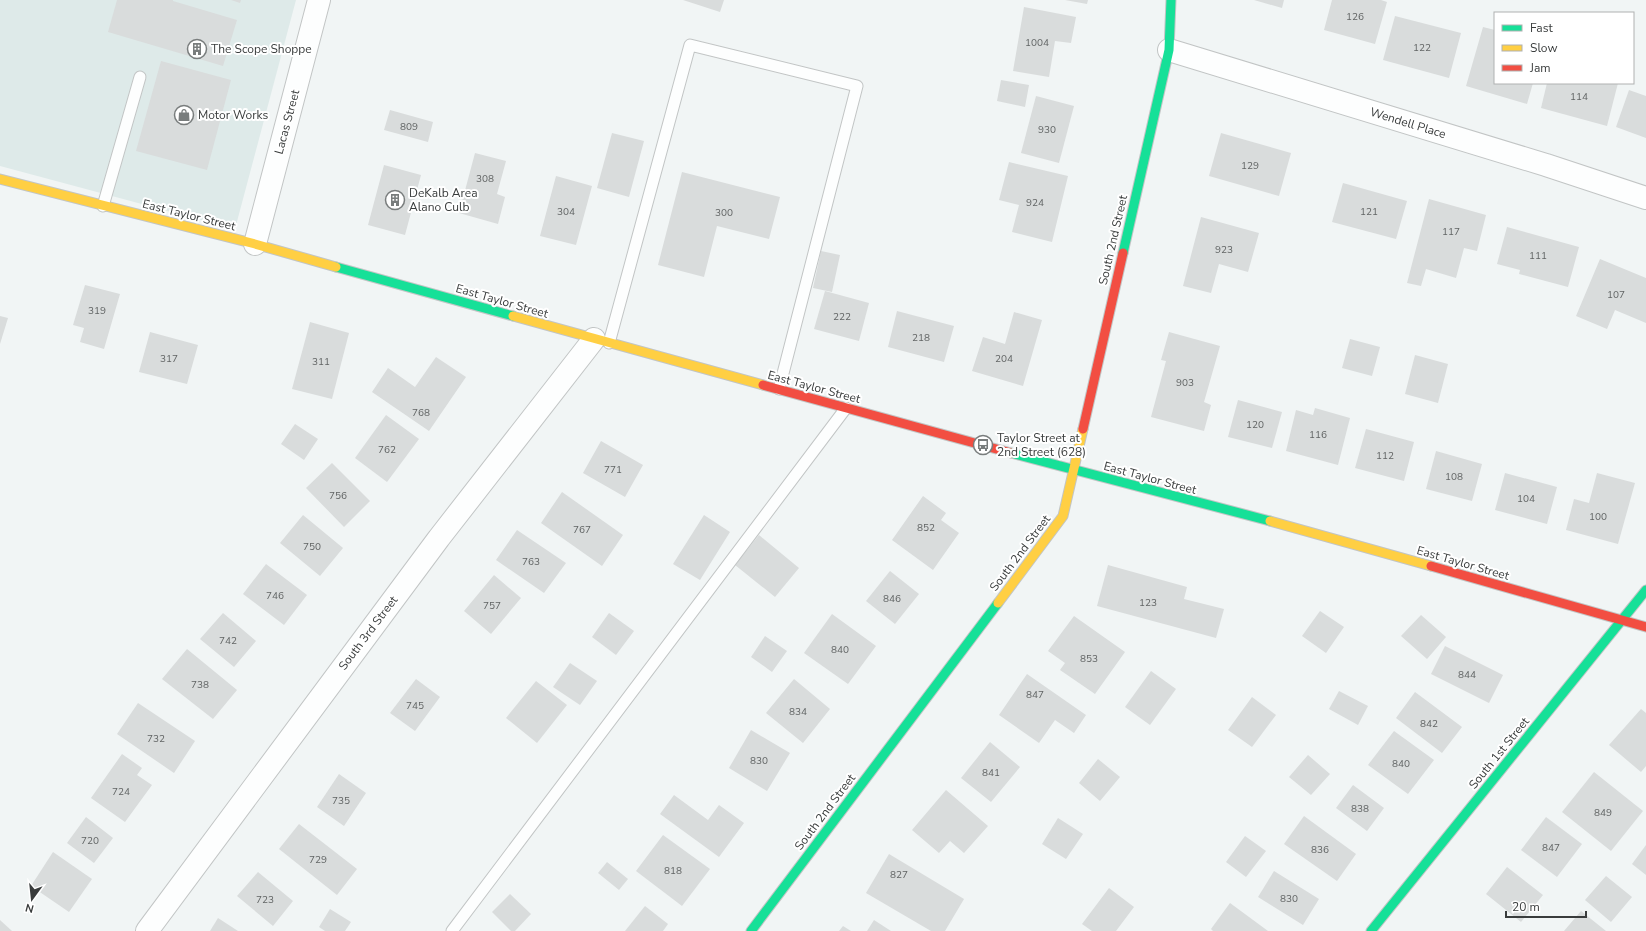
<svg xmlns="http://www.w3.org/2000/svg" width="1646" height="931" viewBox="0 0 1646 931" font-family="'Nunito Sans',sans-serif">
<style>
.built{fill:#deeae9}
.building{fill:#d9dcdc}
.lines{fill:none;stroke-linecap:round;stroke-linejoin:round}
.lane-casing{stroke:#c2c5c5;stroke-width:13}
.street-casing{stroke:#c2c5c5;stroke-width:24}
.fast-casing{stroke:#c2c5c5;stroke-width:11}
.slow-casing{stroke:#c2c5c5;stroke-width:11}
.jam-casing{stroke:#c2c5c5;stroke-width:11}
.lane{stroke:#fdfefe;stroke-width:11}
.street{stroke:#fdfefe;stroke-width:22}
.fast{stroke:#16e098;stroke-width:9}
.slow{stroke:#ffcf43;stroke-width:9}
.jam{stroke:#f24e42;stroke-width:9}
.labels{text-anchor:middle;stroke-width:4;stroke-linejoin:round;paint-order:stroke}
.number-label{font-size:10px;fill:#616464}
.poi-label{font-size:12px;fill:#393c3c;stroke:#fff;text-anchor:start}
.street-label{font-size:12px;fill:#393c3c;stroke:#fff}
</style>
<rect width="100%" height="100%" fill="#f1f5f5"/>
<!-- built -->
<polygon class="built" points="0,0 296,0 235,229 0,166"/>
<!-- building -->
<g class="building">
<polygon points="117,0 173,0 173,1 237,20 223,66 108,32"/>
<polygon points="231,0 241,0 240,3"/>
<polygon points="683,0 724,0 720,12"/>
<polygon points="1065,0 1088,0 1087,4"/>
<polygon points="1254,0 1284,0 1282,8"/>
<polygon points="1332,0 1381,0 1387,2 1375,44 1324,30"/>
<polygon points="1024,7 1076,17 1071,43 1055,41 1049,77 1013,71"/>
<polygon points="1395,16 1461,33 1449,78 1383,60"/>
<polygon points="1483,27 1495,30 1495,83 1533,83 1527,104 1466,86"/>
<polygon points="161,61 231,80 207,170 136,151"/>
<polygon points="1001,80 1029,85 1025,107 997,101"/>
<polygon points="1547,83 1618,83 1607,126 1541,108"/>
<polygon points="1629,90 1646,96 1646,138 1616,127"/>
<polygon points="1036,96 1074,106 1059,163 1021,153"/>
<polygon points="390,110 433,122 428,142 384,130"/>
<polygon points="612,133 644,141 629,197 597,188"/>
<polygon points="1221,133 1291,153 1279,196 1209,176"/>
<polygon points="475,153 506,161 497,194 505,197 498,224 459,213"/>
<polygon points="1009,162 1068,176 1052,242 1012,232 1019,205 999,200"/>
<polygon points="384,165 421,175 405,235 368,225"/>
<polygon points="682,172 780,197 769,239 717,226 704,277 658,265"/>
<polygon points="556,176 592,186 576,245 540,236"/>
<polygon points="1343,183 1407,201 1396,239 1332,222"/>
<polygon points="1429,199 1486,215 1477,251 1464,248 1456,278 1426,269 1421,286 1407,283"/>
<polygon points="1201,217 1259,233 1248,272 1219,264 1211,293 1183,286"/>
<polygon points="1507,227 1579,247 1568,287 1519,274 1520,270 1497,264"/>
<polygon points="821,251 840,255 832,292 813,288"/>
<polygon points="1600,259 1646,278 1646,323 1615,310 1607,329 1576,316"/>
<polygon points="85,285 120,294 104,349 80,342 84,328 73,325"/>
<polygon points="825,291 869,303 859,341 814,329"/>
<polygon points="897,311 954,326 944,362 888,347"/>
<polygon points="1014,312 1042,320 1023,386 972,371 983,337 1005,344"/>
<polygon points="0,316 8,318 0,344"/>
<polygon points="310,322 349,333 332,399 292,389"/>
<polygon points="150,332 198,345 187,384 139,372"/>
<polygon points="1169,332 1220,346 1204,402 1211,405 1204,431 1151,417 1166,361 1161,360"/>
<polygon points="1350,339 1380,347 1372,376 1342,368"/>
<polygon points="1415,355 1448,364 1438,403 1405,394"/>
<polygon points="436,357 466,377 429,431 372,392 388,368 415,387"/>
<polygon points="1238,400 1282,412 1272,448 1228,437"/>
<polygon points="1315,408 1350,418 1338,465 1286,451 1296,410 1313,415"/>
<polygon points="386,415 419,439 387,482 355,458"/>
<polygon points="295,424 318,439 304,460 281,444"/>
<polygon points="1366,429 1414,442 1404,481 1355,468"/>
<polygon points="601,441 643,465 625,497 583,473"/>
<polygon points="1436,451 1482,464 1472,501 1426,489"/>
<polygon points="332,463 370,501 344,527 306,488"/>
<polygon points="1505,473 1557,487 1547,524 1495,510"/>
<polygon points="1597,473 1635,483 1618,544 1566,530 1574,499 1589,503"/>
<polygon points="562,492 623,535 602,566 541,523"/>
<polygon points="923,496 946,513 941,520 959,533 933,570 892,540"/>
<polygon points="303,515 343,548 320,576 280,543"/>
<polygon points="704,515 730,532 700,580 673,564"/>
<polygon points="517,530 566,563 544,593 496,560"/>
<polygon points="759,535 799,568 775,597 735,565"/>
<polygon points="266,564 307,595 284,625 243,594"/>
<polygon points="1108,565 1187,587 1184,599 1224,609 1216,638 1097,606"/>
<polygon points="890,571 919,594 895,624 866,601"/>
<polygon points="494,575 521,598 491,634 464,611"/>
<polygon points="1320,611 1344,627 1326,653 1302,636"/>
<polygon points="223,613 256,641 234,667 200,639"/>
<polygon points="609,613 634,631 616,655 592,637"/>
<polygon points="832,614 876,646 848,684 804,653"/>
<polygon points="1421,615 1446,637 1427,659 1401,636"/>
<polygon points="1074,616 1125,652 1095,694 1060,670 1065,663 1048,651"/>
<polygon points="765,636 787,651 772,672 751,657"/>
<polygon points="1445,646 1503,675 1489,703 1431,674"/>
<polygon points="187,649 237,690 213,719 162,679"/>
<polygon points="570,663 597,681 580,705 553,687"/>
<polygon points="1151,671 1176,689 1150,725 1125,707"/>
<polygon points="1027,674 1086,715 1074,733 1055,720 1039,743 999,715"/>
<polygon points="416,679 440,697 415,731 390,713"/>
<polygon points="794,679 830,709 803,743 766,713"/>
<polygon points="536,681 567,705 537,743 506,718"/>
<polygon points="1339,691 1368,706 1358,725 1329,709"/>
<polygon points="1415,692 1462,727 1442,753 1396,718"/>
<polygon points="1252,697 1276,715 1252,747 1228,730"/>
<polygon points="138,703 195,741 174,773 117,734"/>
<polygon points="1641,709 1646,713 1646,766 1641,772 1609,745"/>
<polygon points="751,730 790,753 767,791 729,768"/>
<polygon points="1394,731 1434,760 1408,794 1368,765"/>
<polygon points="990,742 1020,767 991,802 961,778"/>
<polygon points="122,754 142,768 137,775 152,785 125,822 91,798"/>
<polygon points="1308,755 1330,774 1311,795 1289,777"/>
<polygon points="1098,759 1120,777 1100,801 1079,783"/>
<polygon points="1594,772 1643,811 1611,851 1562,812"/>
<polygon points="339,774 366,793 344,826 317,807"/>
<polygon points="1353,785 1384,808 1367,831 1336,808"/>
<polygon points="946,790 988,826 964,853 950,841 939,853 912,830"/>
<polygon points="674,795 708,820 719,805 744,823 719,857 660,814"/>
<polygon points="1304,816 1356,854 1337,881 1284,844"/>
<polygon points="86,817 113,838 94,863 67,843"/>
<polygon points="1546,817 1582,844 1557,877 1521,850"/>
<polygon points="1058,818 1083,834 1066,859 1042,844"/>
<polygon points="299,824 357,869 337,895 279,849"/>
<polygon points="663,835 710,869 682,906 636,871"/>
<polygon points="1245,836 1266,851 1246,877 1226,862"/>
<polygon points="1646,845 1646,875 1632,864"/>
<polygon points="53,852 92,879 69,912 31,886"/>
<polygon points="889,854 964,899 945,931 931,931 866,893"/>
<polygon points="607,862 628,879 619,890 598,873"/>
<polygon points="1507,867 1543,895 1521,922 1486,894"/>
<polygon points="1274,871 1319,899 1303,925 1258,897"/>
<polygon points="258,872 293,901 273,926 237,896"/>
<polygon points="1606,876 1632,897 1611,922 1585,900"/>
<polygon points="1109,888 1134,907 1116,931 1092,931 1082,924"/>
<polygon points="510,894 531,914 515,931 511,931 492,912"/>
<polygon points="1230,903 1268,931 1213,931 1211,929"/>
<polygon points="645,906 668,924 663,931 625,931"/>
<polygon points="330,909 351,922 345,931 325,931 319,927"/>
<polygon points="1581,911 1606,931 1564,931"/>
<polygon points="218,918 238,931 210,931"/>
<polygon points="0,920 12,931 0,931"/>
<polygon points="874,920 891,931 867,931"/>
<polygon points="843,926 851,931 839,931"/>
</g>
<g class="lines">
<defs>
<g id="lane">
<polyline points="103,206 140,77"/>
<polyline points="609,343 690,45 857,86 779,389"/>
<polyline points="452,931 846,408"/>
</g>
<g id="street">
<polyline points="1169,50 1546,165 1646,198"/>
<polyline points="255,244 319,0"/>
<polyline points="147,931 439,538 594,339"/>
</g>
<g id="fast">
<polyline points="1123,253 1169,50 1171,0"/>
<polyline points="336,267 513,316"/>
<polyline points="1011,453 1270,521"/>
<polyline points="751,931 998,603"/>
<polyline points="1371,931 1646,590"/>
</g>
<g id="slow">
<polyline points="0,179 255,244 336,267"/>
<polyline points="513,316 763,385"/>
<polyline points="1270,521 1431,566"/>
<polyline points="998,603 1063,516 1083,429"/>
</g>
<g id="jam">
<polyline points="763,385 1011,453"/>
<polyline points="1083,429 1123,253"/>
<polyline points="1431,566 1646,627"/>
</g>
</defs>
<!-- lane casing -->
<use href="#lane" class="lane-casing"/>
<!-- street casing -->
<use href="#street" class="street-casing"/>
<!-- fast casing -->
<use href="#fast" class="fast-casing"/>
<!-- slow casing -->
<use href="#slow" class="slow-casing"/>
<!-- jam casing -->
<use href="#jam" class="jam-casing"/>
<!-- lane -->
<use href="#lane" class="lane"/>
<!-- street -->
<use href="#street" class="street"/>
<!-- fast -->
<use href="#fast" class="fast"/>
<!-- slow -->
<use href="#slow" class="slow"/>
<!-- jam -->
<use href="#jam" class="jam"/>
</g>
<!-- icons -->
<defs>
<symbol id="building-ring" viewBox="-11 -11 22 22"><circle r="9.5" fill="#fff" stroke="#797d7d" stroke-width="1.5"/><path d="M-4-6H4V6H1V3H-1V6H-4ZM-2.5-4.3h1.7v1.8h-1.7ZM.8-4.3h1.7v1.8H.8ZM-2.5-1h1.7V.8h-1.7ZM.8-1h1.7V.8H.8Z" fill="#797d7d"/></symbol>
<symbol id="shop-ring" viewBox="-11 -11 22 22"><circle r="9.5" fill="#fff" stroke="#797d7d" stroke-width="1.5"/><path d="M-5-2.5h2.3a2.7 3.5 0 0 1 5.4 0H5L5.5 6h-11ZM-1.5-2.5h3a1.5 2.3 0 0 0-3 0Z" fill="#797d7d"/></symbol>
<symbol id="bus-ring" viewBox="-11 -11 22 22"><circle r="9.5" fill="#fff" stroke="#797d7d" stroke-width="1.5"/><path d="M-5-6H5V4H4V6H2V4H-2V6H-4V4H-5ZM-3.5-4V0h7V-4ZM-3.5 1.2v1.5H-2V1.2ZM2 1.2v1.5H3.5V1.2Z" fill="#797d7d"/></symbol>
</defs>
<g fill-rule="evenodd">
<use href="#building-ring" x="186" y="38" width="22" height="22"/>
<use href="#shop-ring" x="173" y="104" width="22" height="22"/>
<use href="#building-ring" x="384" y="189" width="22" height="22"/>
<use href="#bus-ring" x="972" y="434" width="22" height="22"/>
</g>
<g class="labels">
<!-- number labels -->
<g class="number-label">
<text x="1355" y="20">126</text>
<text x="1037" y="46">1004</text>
<text x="1422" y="51">122</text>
<text x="1579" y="100">114</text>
<text x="409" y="130">809</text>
<text x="1047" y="133">930</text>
<text x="1250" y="169">129</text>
<text x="485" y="182">308</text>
<text x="1035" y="206">924</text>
<text x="566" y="215">304</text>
<text x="1369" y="215">121</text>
<text x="724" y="216">300</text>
<text x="1451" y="235">117</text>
<text x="1224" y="253">923</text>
<text x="1538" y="259">111</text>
<text x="1616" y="298">107</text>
<text x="97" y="314">319</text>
<text x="842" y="320">222</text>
<text x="921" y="341">218</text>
<text x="169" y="362">317</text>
<text x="1004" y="362">204</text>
<text x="321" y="365">311</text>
<text x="1185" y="386">903</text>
<text x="421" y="416">768</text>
<text x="1255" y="428">120</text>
<text x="1318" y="438">116</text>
<text x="387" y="453">762</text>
<text x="1385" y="459">112</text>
<text x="613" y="473">771</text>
<text x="1454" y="480">108</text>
<text x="338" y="499">756</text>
<text x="1526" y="502">104</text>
<text x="1598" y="520">100</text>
<text x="926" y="531">852</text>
<text x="582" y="533">767</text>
<text x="312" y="550">750</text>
<text x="531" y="565">763</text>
<text x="275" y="599">746</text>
<text x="892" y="602">846</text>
<text x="1148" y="606">123</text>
<text x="492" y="609">757</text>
<text x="228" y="644">742</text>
<text x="840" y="653">840</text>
<text x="1089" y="662">853</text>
<text x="1467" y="678">844</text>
<text x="200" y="688">738</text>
<text x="1035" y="698">847</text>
<text x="415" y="709">745</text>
<text x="798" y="715">834</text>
<text x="1429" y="727">842</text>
<text x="156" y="742">732</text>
<text x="759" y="764">830</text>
<text x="1401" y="767">840</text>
<text x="991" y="776">841</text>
<text x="121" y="795">724</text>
<text x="341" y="804">735</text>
<text x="1360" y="812">838</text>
<text x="1603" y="816">849</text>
<text x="90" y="844">720</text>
<text x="1551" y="851">847</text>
<text x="1320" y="853">836</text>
<text x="318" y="863">729</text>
<text x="673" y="874">818</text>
<text x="899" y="878">827</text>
<text x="1289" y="902">830</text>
<text x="265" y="903">723</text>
</g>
<!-- poi labels -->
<g class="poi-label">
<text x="211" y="53">The Scope Shoppe</text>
<text x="198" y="119">Motor Works</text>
<text x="409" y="197">DeKalb Area<tspan x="409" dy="14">Alano Culb</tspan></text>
<text x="997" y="442">Taylor Street at<tspan x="997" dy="14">2nd Street (628)</tspan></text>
</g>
<!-- street labels -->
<g class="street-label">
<text transform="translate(287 122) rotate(-75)" y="4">Lacas Street</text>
<text transform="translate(1408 123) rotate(17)" y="4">Wendell Place</text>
<text transform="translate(189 215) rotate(14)" y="4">East Taylor Street</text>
<text transform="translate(1113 240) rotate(-77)" y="4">South 2nd Street</text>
<text transform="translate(502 301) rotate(16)" y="4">East Taylor Street</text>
<text transform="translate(814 387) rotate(15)" y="4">East Taylor Street</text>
<text transform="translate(1150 478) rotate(15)" y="4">East Taylor Street</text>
<text transform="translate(1020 553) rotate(-53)" y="4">South 2nd Street</text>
<text transform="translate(1463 563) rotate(16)" y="4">East Taylor Street</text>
<text transform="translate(368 633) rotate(-53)" y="4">South 3rd Street</text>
<text transform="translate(1499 753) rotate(-51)" y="4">South 1st Street</text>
<text transform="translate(825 812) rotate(-53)" y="4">South 2nd Street</text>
</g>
</g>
<!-- legend -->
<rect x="1494" y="12" width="140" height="72" fill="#ffffff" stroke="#b0b1b1"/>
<rect x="1502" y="25" width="20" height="6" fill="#16e098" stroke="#b0b1b1"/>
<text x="1530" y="32" font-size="12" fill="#393c3c">Fast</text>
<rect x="1502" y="45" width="20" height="6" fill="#ffcf43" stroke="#b0b1b1"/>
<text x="1530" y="52" font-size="12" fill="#393c3c">Slow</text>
<rect x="1502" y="65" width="20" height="6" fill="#f24e42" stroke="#b0b1b1"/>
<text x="1530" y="72" font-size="12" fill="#393c3c">Jam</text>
<!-- north arrow -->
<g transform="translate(32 899) rotate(195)" stroke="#ffffff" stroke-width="3" paint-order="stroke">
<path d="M0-3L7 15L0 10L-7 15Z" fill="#393c3c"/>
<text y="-6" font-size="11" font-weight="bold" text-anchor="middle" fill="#393c3c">N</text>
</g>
<!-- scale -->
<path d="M1506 911v6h80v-6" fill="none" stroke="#393c3c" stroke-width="2"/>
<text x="1512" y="911" font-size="12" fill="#393c3c" stroke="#ffffff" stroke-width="3" paint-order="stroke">20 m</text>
</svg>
